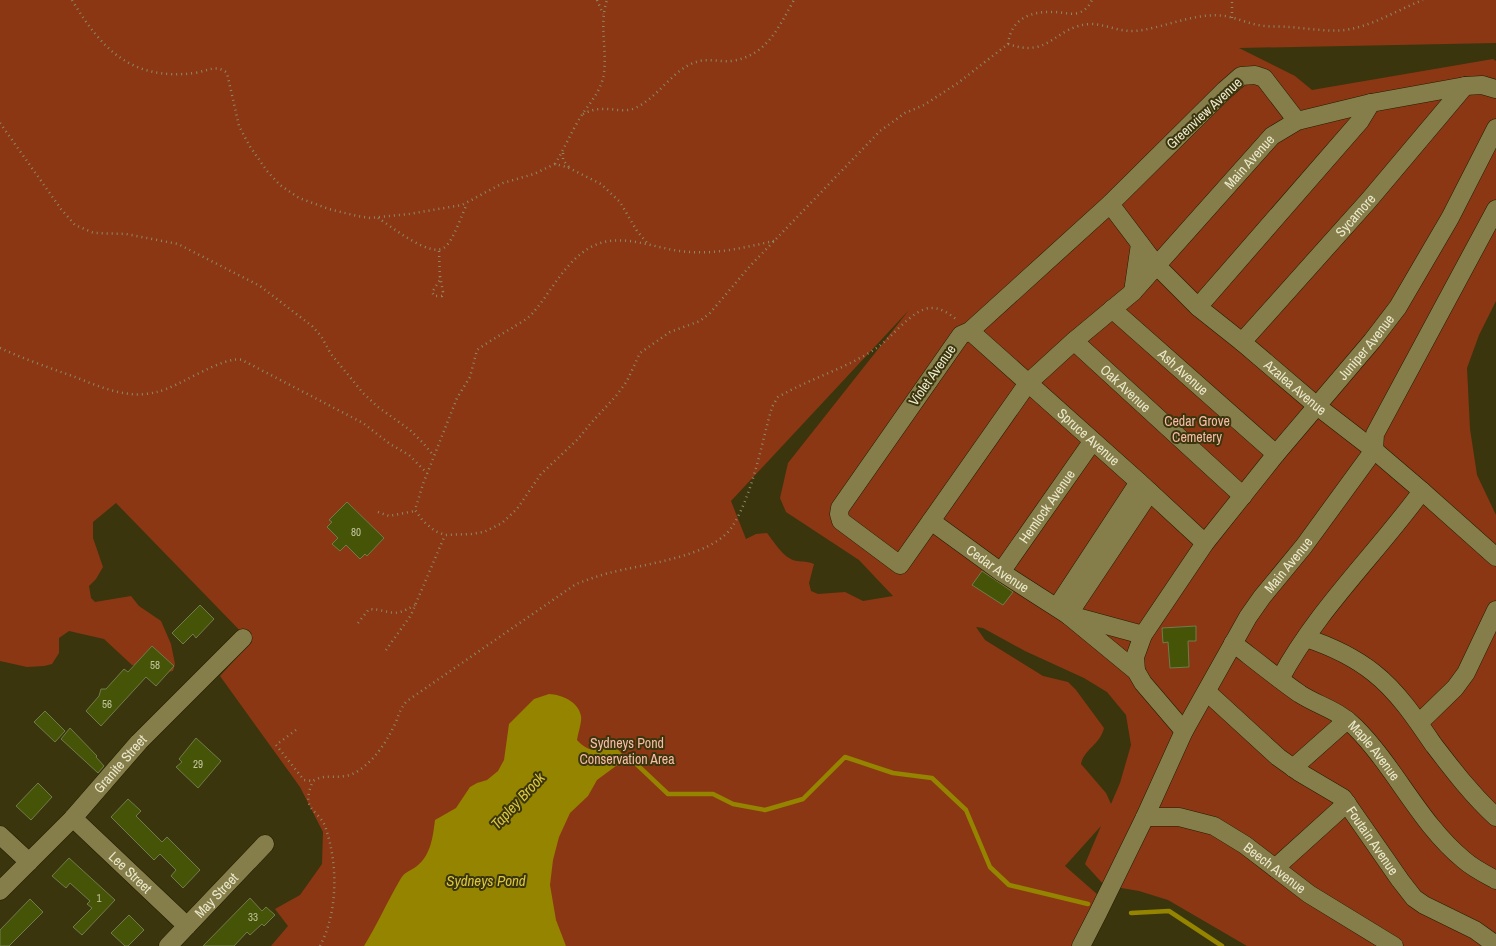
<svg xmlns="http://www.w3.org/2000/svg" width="1496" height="946" viewBox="0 0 1496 946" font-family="'Archivo Narrow',sans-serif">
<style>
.green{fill:#8b3714;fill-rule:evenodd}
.water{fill:#948400}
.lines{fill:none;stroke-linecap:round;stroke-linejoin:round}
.stream{stroke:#948400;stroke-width:4.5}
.building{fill:#465408;stroke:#6f7c4b}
.minor-casing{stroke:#211c02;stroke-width:19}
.path{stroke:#8e8967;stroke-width:2.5;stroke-dasharray:1 4;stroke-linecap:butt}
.minor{stroke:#867e4a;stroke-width:18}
.labels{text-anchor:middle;stroke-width:4;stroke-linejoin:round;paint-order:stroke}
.number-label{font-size:11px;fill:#c2c39b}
.street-label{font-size:14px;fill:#ebe8cc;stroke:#3b350d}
.park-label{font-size:14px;fill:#f7bba6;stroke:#3b350d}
.water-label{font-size:15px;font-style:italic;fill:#dbc73e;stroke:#3b350d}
</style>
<rect width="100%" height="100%" fill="#3b350d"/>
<!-- green -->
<path class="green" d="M0 0H1496V43L1239 48 1295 76 1312 90 1493 59 1496 61V301L1479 335 1467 368 1470 429 1477 475 1496 515V946H1247L1168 900 1139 891 1104 885 1085 864 1101 826 1065 866 1098 895 1072 946H271L288 926 275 909 300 895 322 864 323 832 300 787 220 676 251 642 116 503 93 522V538L103 567 96 579 89 586 91 598 95 602 131 596 139 606 161 621 171 644 175 664 173 671 161 673 132 665 104 639 69 631 59 638V653L52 664 44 666 27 667 0 661ZM909 310 788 463 780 498 786 512 859 560 893 596 863 601 845 592 818 594 811 591 809 583 814 564C807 561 803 562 797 561 784 559 775 543 767 533L756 534 746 539 731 501ZM976 627 983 628 1025 651 1084 678 1107 692 1126 715 1131 745 1120 783 1111 804 1106 793 1081 764C1084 749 1100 745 1104 728L1076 690 1068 682 1043 676 985 640Z"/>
<!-- water -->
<path class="water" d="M549 694C562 695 578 701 581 716 582 722 578 733 577 740 600 765 602 729 622 754L620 763 597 780 588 796 570 813 559 837 553 860 550 885 556 920 566 946H364C377 925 387 902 400 880 405 871 409 872 417 866 431 855 433 836 435 820L456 808 470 787 477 783 487 780 498 771 504 760 509 724 534 699Z"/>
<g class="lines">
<!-- stream -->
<g class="stream">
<polyline points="616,760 630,758 668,794 713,794 733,804 765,810 803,799 845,757 893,773 932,778 966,810 990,867 1009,885 1088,904"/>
<polyline points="1131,913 1169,911 1222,946"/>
</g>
</g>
<!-- building -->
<g class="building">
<polygon points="347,502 384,538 367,556 365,554 360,559 346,545 340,551 332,544 338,538 327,527 332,522 329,520"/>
<polygon points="982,571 1013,592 1003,605 972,585"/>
<polygon points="200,605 214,619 196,638 193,634 183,644 172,633"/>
<polygon points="1196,626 1196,641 1188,641 1189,667 1170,668 1168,642 1163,643 1162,628"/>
<polygon points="152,646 174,666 156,686 146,677 101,726 86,711 99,696 101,689 106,689 124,669 128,672"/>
<polygon points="45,711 65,731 55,742 34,722"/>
<polygon points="70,728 97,756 96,757 104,766 98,773 61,739"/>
<polygon points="196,738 221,761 198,788 176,767 182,762 179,759"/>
<polygon points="38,783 52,797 31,820 16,806"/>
<polygon points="128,799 141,811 136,816 162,842 167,837 200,870 183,888 171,876 176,870 160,854 154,860 111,817"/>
<polygon points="69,858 115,900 82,935 73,927 92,908 87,904 90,901 70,883 66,888 52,876"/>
<polygon points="250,898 262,911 266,907 275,915 264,926 262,924 250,935 247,932 234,946 203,946"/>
<polygon points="30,899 43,912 9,946 0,946 0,930"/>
<polygon points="129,915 144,930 128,946 125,946 111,933"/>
</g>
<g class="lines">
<defs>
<g id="minor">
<path id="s1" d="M1297 121 1264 78 1255 75 1241 76 1225 90 1110 204 970 331 961 335 840 508 839 514 841 521 900 565 1028 383 1074 341 1133 292 1272 136 1297 121 1371 103 1465 86 1482 85 1496 89"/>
<path id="s2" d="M1110 204 1157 266 1198 307 1242 342 1317 406 1374 450 1422 491 1496 557"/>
<polyline points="1133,292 1140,244"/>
<polyline points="1198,307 1360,121 1371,103"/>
<path id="s3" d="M1112 309 1276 454"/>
<path id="s4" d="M970 331 1139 482 1205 543"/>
<path id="s5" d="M1074 341 1243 496"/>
<path id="s6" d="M1242 342 1369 200 1465 86"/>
<path id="s7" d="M931 521 1001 572 1068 615 1136 671 1143 683 1184 731"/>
<path id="s8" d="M1001 572 1092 442"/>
<polyline points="1057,607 1139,482"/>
<polyline points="1068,615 1150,492"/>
<polyline points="1073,616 1143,635"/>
<path d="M1306 638C1330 646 1354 657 1374 673 1398 692 1416 719 1433 744 1453 770 1472 795 1496 817"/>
<path id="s9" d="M1233 643C1255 660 1277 678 1300 694 1319 706 1338 710 1355 727 1396 768 1419 823 1464 860 1473 868 1485 874 1496 880"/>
<path id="s10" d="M1136 671 1135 657 1143 635 1205 543 1276 454 1372 341 1398 307 1450 218 1496 128"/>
<path d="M1280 679C1317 610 1376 554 1422 491"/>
<path id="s11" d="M1207 692 1278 757 1299 772 1343 798 1400 880 1414 898 1424 905 1475 930 1496 945"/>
<polyline points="1419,723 1455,688 1466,673 1496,610"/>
<polyline points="1293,768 1347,720"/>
<path id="s12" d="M1145 817H1179L1214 826 1245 845 1309 894 1394 946"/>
<path id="s13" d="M73 818 187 926"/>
<polyline points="0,835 29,862"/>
<polyline points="1275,868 1347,803"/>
<path id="s14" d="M0 891 73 818 139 742 243 638"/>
<path id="s15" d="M168 946 265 844"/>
<path id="s16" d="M1081 946 1098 913 1145 817 1184 731 1248 617 1262 597 1304 546 1374 450 1375 434 1496 209"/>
</g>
</defs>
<!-- minor casing -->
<use href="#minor" class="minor-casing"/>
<!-- path -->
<g class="path">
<path d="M72 0C102 50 132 81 195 73 207 71 217 64 227 73L239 126 249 145 267 171 280 185 299 198 329 209 357 216 370 218 409 214 462 205 503 183 534 174 555 164 567 167 601 184 620 202 637 231 648 244"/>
<polyline points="597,0 603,14"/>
<polyline points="1232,18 1232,0"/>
<path d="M1008 44C1050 59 1055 26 1090 24 1105 24 1119 32 1135 31 1165 28 1194 12 1225 16 1238 18 1251 25 1265 26 1273 27 1281 26 1288 27 1307 28 1326 32 1345 30 1373 26 1397 10 1423 0"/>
<path d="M583 114C589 111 595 109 601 109 613 108 624 113 635 108 658 98 673 69 696 62 707 58 720 62 731 61 767 56 778 28 794 0"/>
<polyline points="0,123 61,209 75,225 94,233 126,234 178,244 260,286 312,326 321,336 331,354 363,393 378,407 410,430 423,443 434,456"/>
<polyline points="563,153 563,160 569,167"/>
<path d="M555 164C563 151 569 137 577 123 586 106 601 94 604 73 607 48 599 24 607 0"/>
<path d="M378 218C391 226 433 261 446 246 455 237 461 216 467 204"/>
<path d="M774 241C746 247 719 254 691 252 657 251 623 230 591 247 564 262 551 293 531 315 526 320 518 324 512 328 500 335 488 342 477 350L470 377 457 398 423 484 415 510 423 521 435 531 445 535 471 534 484 532 502 523 517 509 541 474 578 439 591 423 616 396 627 381 640 353 670 332 700 321 710 313 750 266 880 131 905 113 924 105 958 83 1008 44C1011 19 1030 11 1054 12 1062 12 1070 15 1078 13 1085 11 1089 6 1092 0"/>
<polyline points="439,251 440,280 432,292 434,296 442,296 443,292 440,276"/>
<path d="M0 348C24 359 50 368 75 377 93 384 111 392 130 394 139 395 149 394 157 392 179 387 224 355 242 360L363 423 390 444 409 455 427 473"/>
<polyline points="378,512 389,516 415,511"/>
<path d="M358 623 369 609C393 610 391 619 415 605"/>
<polyline points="386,650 411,615 445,535"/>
<polyline points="296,730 276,745 304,780 313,781"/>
<path d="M320 946C338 912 338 865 326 829 320 808 299 813 313 781 326 772 341 782 358 771 376 759 387 741 396 722 399 714 401 707 407 701L576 584C587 580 597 576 609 573 643 564 712 557 732 527 753 494 761 445 772 407L778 397C811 378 848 368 878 347 892 337 913 309 930 308 940 307 950 314 957 320"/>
</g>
<!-- minor -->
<use href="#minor" class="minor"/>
</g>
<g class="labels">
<!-- number labels -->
<g class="number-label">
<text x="356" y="536">80</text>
<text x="155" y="669">58</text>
<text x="107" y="708">56</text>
<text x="198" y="768">29</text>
<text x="99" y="902">1</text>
<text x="253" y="921">33</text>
</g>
<!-- street labels -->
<g class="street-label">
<text transform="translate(1204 113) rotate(-43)" y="5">Greenview Avenue</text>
<text dy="5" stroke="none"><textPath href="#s1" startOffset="1294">Main Avenue</textPath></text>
<text dy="5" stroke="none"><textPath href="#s6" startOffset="170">Sycamore</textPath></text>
<text dy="5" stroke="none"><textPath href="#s10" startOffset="402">Juniper Avenue</textPath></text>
<text dy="5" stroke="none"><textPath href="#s3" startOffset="95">Ash Avenue</textPath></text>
<text transform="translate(932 375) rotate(-55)" y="5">Violet Avenue</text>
<text dy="5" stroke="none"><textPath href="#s5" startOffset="70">Oak Avenue</textPath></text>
<text dy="5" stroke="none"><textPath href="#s2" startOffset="262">Azalea Avenue</textPath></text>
<text dy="5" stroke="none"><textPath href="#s4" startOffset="159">Spruce Avenue</textPath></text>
<text dy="5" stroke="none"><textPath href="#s8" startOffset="80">Hemlock Avenue</textPath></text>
<text dy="5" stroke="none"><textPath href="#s16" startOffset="435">Main Avenue</textPath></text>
<text dy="5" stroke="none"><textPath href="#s7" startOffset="82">Cedar Avenue</textPath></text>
<text dy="5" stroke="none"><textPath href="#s9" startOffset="179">Maple Avenue</textPath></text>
<text dy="5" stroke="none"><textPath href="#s14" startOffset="175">Granite Street</textPath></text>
<text dy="5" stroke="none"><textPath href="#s11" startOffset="225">Foutain Avenue</textPath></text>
<text dy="5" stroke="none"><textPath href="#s12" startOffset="144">Beech Avenue</textPath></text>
<text dy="5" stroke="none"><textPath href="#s13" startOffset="79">Lee Street</textPath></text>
<text dy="5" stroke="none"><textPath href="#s15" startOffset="70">May Street</textPath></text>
</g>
<!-- park labels -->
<g class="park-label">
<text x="1197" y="426">Cedar Grove<tspan x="1197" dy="16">Cemetery</tspan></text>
<text x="627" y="748">Sydneys Pond<tspan x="627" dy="16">Conservation Area</tspan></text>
</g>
<!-- water labels -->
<g class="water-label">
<text transform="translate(518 801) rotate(-47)" y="5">Tapley Brook</text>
<text x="486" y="886">Sydneys Pond</text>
</g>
</g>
</svg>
